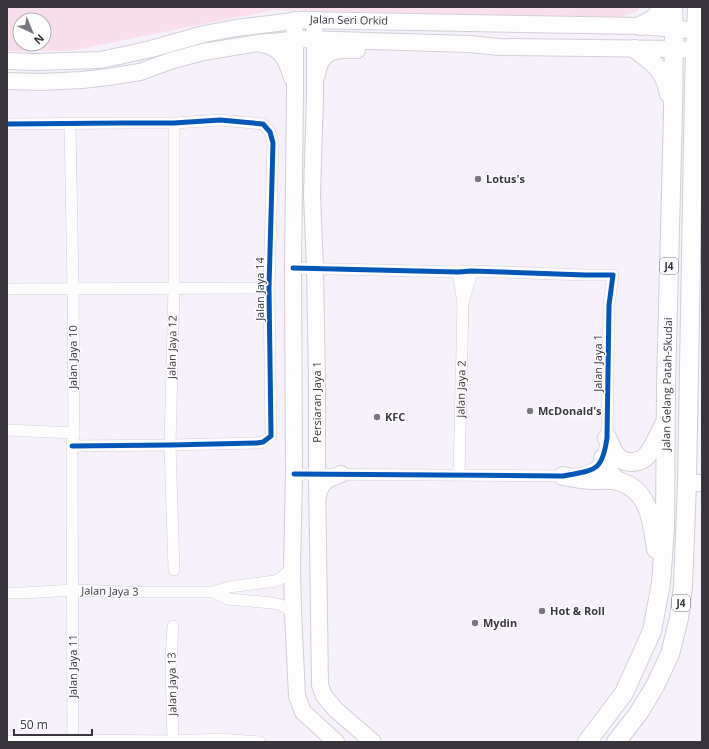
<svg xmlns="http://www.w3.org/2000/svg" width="709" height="749" viewBox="0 0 709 749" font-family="'Open Sans',sans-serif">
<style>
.green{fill:#fadeec;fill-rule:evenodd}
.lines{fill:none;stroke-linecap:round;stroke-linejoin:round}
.street-casing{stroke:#d2cdd6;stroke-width:12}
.secondary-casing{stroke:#d2cdd6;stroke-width:18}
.primary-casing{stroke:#d2cdd6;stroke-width:20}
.street{stroke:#fefdfe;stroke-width:11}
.secondary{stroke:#fefdfe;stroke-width:16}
.primary{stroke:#fefdfe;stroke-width:18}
.cycleway-casing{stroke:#fefefe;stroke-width:8}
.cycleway{stroke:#0057b8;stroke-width:5}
.poi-dot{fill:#7b7780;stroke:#fefefe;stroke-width:1.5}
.labels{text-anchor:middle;stroke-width:3;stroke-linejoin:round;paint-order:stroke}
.shield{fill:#fefefe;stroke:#747178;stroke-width:1}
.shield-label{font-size:10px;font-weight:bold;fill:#39353e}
.street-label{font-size:11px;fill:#39353e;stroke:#fefefe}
.poi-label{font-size:11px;font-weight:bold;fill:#39353e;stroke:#fefefe;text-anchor:start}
</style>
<rect width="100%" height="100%" fill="#f6f1fb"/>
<!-- green -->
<path class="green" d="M7 7H640L638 11 617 18 274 10 69 51H7ZM20 20H44V44H20Z"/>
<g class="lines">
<defs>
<g id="street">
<polyline points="174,123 174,288 170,445 174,570"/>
<polyline points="7,124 124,123 174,123 220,120 263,124 270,132 273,143 269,288 271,436 263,442 257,443 170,445 72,446"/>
<polyline points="70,124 73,289 74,433 72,446 73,742"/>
<path d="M293 268 458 272 472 271 585 275H613L609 305 607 438C602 473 594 470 563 476L294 474"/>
<polyline points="458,272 463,303 459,475"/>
<polyline points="7,289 269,288"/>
<polyline points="464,300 472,271"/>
<polyline points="7,430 74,433"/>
<polyline points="214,592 228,599 272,603 281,605 293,612"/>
<polyline points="7,593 23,593 73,590 126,592 214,592 229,587 275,581 281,578 292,568"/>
<polyline points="173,626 171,660 173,742"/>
<polyline points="7,741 73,740 173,741 221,739 260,742"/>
</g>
<g id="secondary">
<polyline points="294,20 295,39 295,93 293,268 294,474 292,568 293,612 297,696 303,712 312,720 336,742"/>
<polyline points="314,20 315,39 315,97 312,194 315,269 317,381 317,474 320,685 324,696 336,710 373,742"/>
<path d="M259 43C264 45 271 46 275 49 285 55 289 68 292 78"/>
<polyline points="7,61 35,62 101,60 151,49 204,34 236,28 302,20 640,26 702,31"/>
<path d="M317 75C320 50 336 49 357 50"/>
<polyline points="7,81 41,82 82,80 108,77 140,72 170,61 203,52 258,43 303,39 469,44 499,47 674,49 702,51"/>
<polyline points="687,483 702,483"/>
<path d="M318 496C320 482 328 479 341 474"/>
</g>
<g id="primary">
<polyline points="640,26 652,20 664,7"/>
<path d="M635 49C654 63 664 69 669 94"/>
<path d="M607 438C610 443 612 450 616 455 624 465 641 464 648 454 655 445 659 433 665 423"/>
<path d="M603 458C605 467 610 474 617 481"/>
<path d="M563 476C573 478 583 480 594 480 601 480 611 479 618 481 650 490 652 522 656 549"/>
<polyline points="587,742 624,693 652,631 661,583 665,529 666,385 673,112 674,29 673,7"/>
<polyline points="616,742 638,714 655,686 670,654 679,618 683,586 687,483 694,85 697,7"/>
</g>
</defs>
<!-- street casing -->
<use href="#street" class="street-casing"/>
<!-- secondary casing -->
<use href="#secondary" class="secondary-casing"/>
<!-- primary casing -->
<use href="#primary" class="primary-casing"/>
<!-- street -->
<use href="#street" class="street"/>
<!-- secondary -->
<use href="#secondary" class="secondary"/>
<!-- primary -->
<use href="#primary" class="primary"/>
<defs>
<g id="cycleway">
<polyline points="7,124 124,123 174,123 220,120 263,124 270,132 273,143 269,288 271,436 263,442 257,443 170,445 72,446"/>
<path d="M293 268 458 272 472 271 585 275H613L609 305 607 438C602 473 594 470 563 476L294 474"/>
</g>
</defs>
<!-- cycleway casing -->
<use href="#cycleway" class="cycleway-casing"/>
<!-- cycleway -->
<use href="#cycleway" class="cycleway"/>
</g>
<!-- markers -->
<g class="poi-dot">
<circle cx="478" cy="179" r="4"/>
<circle cx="530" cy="411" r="4"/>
<circle cx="377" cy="417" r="4"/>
<circle cx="542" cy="611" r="4"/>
<circle cx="475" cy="623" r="4"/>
</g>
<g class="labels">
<!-- shield labels -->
<g class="shield">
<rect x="660" y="258" width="18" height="16" rx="3"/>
<rect x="672" y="595" width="18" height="16" rx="3"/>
</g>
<g class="shield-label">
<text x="669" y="270">J4</text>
<text x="681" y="607">J4</text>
</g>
<!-- street labels -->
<g class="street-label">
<text transform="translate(349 20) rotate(1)" y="4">Jalan Seri Orkid</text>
<text transform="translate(260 289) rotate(-90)" y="4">Jalan Jaya 14</text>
<text transform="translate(172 347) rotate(-89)" y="4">Jalan Jaya 12</text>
<text transform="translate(73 357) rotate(-90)" y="4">Jalan Jaya 10</text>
<text transform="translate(598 363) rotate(-90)" y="4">Jalan Jaya 1</text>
<text transform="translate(667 384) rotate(-89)" y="4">Jalan Gelang Patah-Skudai</text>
<text transform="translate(461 389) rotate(-89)" y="4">Jalan Jaya 2</text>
<text transform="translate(317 402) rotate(-90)" y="4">Persiaran Jaya 1</text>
<text transform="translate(110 591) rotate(1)" y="4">Jalan Jaya 3</text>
<text transform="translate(73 666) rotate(-90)" y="4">Jalan Jaya 11</text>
<text transform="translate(172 684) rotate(-91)" y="4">Jalan Jaya 13</text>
</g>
<!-- poi labels -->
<g class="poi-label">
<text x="486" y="183">Lotus's</text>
<text x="538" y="415">McDonald's</text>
<text x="385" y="421">KFC</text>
<text x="550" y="615">Hot &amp; Roll</text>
<text x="483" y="627">Mydin</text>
</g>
</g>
<!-- border -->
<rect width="709" height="749" fill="none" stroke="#39353e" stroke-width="16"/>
<!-- north arrow -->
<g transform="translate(32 32) rotate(136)"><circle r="19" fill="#fefefe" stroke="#afaeb1"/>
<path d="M0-3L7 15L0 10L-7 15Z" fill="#7b7780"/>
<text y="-6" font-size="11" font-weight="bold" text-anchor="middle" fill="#39353e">N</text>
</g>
<!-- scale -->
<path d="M14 729v6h78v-6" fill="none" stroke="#39353e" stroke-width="2"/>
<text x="20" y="729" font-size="12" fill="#39353e" stroke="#fefefe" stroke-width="3" paint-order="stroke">50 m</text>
</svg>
